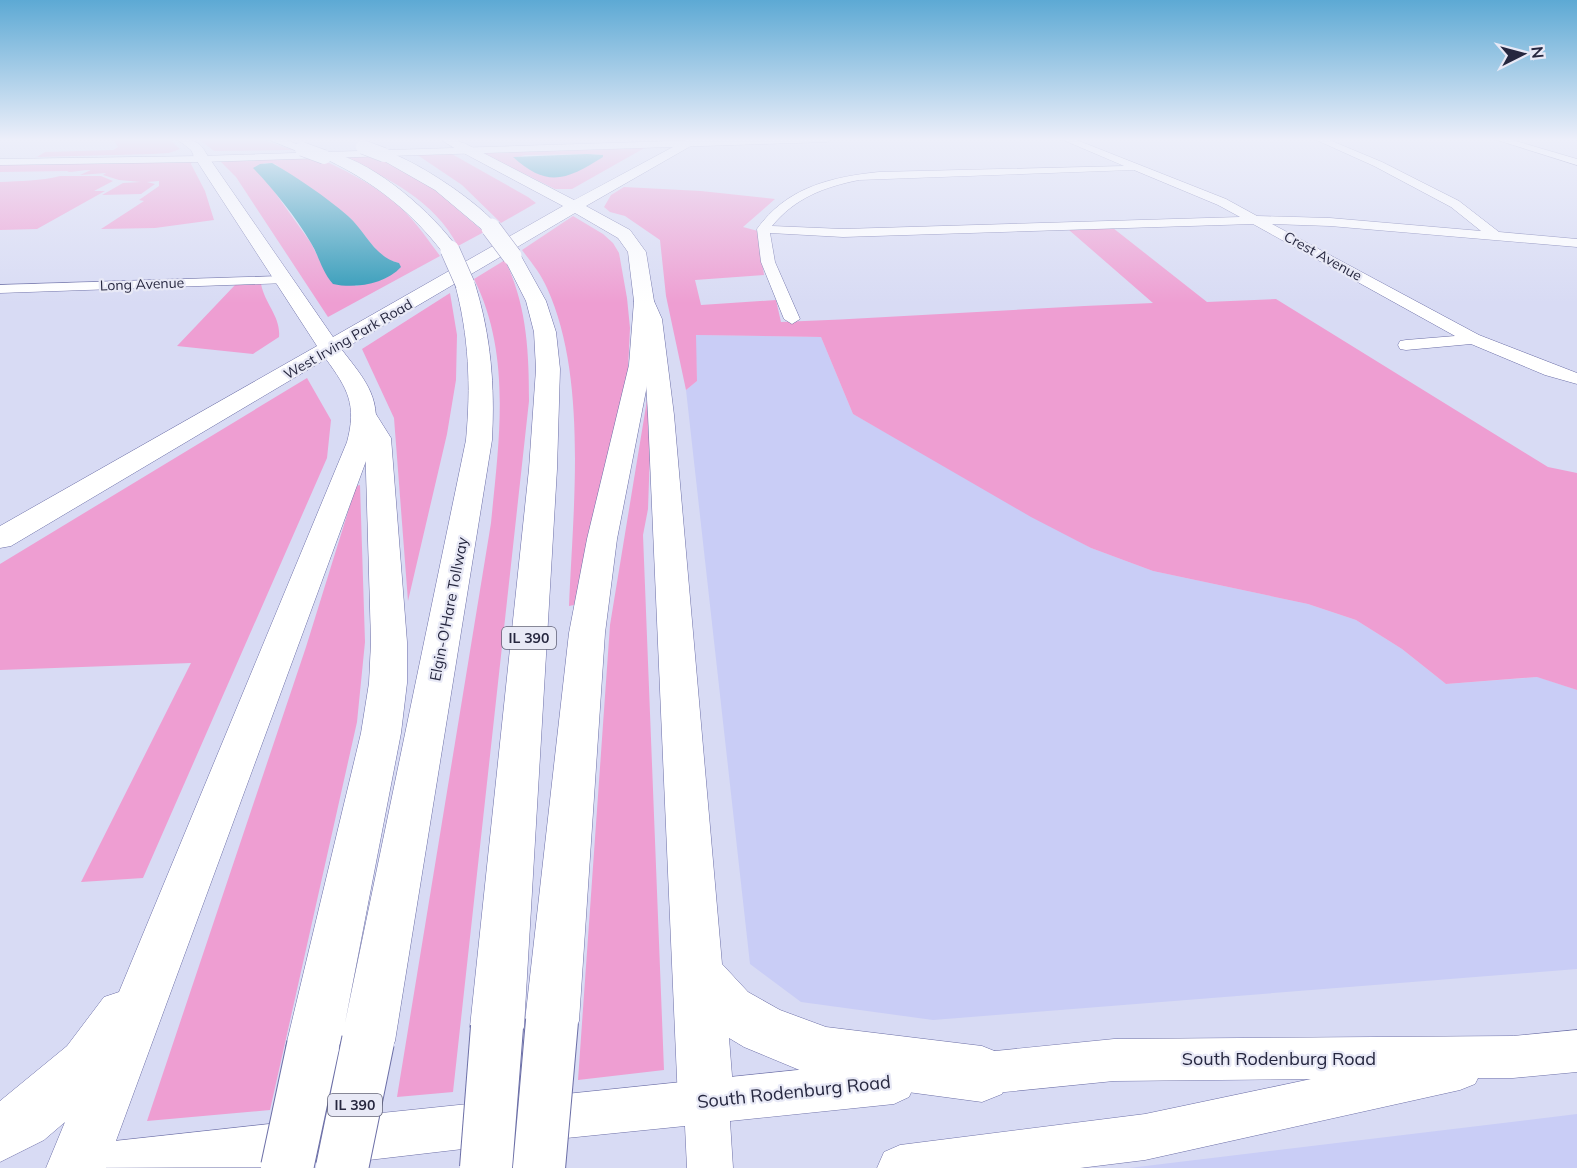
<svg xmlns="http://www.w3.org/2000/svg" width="1577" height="1168" viewBox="0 0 1577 1168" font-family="Mulish,sans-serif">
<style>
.built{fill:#c9cdf6}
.green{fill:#ee9ed2;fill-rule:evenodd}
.water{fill:#2c98b6}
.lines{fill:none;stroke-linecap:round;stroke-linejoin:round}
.minor-casing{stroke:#6c6fa7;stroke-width:1}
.major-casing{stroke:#6c6fa7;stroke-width:1}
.highway-casing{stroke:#6c6fa7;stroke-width:1}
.minor{fill:#fff;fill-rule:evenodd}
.major{fill:#fff;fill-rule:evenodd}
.highway{fill:#fff;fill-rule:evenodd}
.highway-bridge-far2-casing{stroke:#6c6fa7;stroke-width:15;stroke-linecap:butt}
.highway-bridge-far1-casing{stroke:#6c6fa7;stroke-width:20;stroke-linecap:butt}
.highway-bridge-casing{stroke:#6c6fa7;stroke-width:54;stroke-linecap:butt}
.highway-bridge-far2{stroke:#fff;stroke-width:14}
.highway-bridge-far1{stroke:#fff;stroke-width:19}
.highway-bridge{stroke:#fff;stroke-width:52}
.labels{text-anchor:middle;stroke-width:4.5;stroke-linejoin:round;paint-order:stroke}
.far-street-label{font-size:14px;fill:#26273f;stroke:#e8e9f6}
.shield{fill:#e8e9f6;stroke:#606176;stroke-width:1.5}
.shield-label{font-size:14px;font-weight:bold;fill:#26273f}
.street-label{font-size:15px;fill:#26273f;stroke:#e8e9f6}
.near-street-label{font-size:18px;fill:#26273f;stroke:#e8e9f6}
</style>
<rect width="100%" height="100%" fill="#d8dbf4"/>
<!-- built -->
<g class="built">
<polygon points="695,335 821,337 853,414 1091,548 1153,571 1308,604 1356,620 1402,649 1446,684 1538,677 1577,690 1577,969 933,1020 801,1002 750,964 686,390 697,381"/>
<polygon points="1577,1114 1577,1168 1129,1168"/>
</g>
<!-- green -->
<g class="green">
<polygon points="113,139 169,139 180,149 169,153 152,154 37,157 45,152 113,150 118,147"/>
<polygon points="199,139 260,139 293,150 214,151"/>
<path d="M648 146 572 189H555L484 154 486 152ZM586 154 603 155 540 174 514 158 525 155Z"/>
<polygon points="450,153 528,197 536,203 501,223 462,185 416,154"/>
<path d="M375 156 429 185 484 232 458 246C434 200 388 178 343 157Z"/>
<path d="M317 157C348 172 380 187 405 212 418 225 429 241 440 256L328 317 236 177 219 160ZM265 163 275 164 349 217 378 252 388 260 399 263 386 278 356 286 318 257 311 243 266 180 254 168Z"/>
<path d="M161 161 192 162 191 164 205 191 214 220 155 228 101 229 144 201 139 200 159 186V181L147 182 155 184 141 194 102 195 123 183 141 182 119 180 103 175 106 173 80 175 91 170C82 170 75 172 67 172L69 171 0 172V165Z"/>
<path d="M60 176H101L113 181 94 191H105L37 229 0 230V182C21 181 40 181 60 176Z"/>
<path d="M624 187 701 191 775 199 743 227 758 231 764 275 695 280 701 305 776 300 781 322C905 317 1029 308 1153 303L1069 230 1113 228 1207 302 1276 299 1548 467 1577 473V690L1537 677 1446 684 1402 649 1356 620 1308 604 1153 571 1091 548 1031 517 853 414 821 337 696 335 697 381 686 390 666 296 660 240 625 216 610 212 604 207 611 195Z"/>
<path d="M573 216 603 234 613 243 619 253 627 298 630 328 628 369 574 605 569 606C573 509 588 378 547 288 541 274 531 262 522 250Z"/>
<path d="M505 260C527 306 529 352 529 401L453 1092 397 1097 491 523C499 440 512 355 474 279Z"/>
<path d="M261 284C265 304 281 317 279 337L253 354 177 346 235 285Z"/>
<polygon points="450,293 457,335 456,380 447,434 408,601 394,418 362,349"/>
<polygon points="307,378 331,420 327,458 143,878 81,882 191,663 0,670 0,564"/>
<polygon points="652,393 648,509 643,535 664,1070 578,1080 610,625 648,394"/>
<polygon points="360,485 365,642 357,722 270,1110 147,1121 306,647 356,486"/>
</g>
<!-- water -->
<g class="water">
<path d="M587 154 603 155V157C568 179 548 189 513 157Z"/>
<path d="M272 163C297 177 326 197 348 216 366 232 374 257 399 263L401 267C386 284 355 289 333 284 322 272 319 256 311 243 295 216 274 190 253 168L260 164Z"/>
</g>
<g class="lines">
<defs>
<g id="minor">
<polygon points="736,139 832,139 827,142 201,162 0,165 0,159 201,156"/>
<path d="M1061 139H1074L1226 199 1257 216 1330 218 1481 231 1451 207 1374 166 1314 139H1327L1382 162 1459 201 1499 232 1577 239V247L1330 226 1272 224 1479 335 1577 373V384L1545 375 1471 344 1406 350 1400 349 1398 345 1400 341 1406 340 1455 336 1253 224 843 237 770 233 775 262 800 319 792 324 784 319 761 262 757 229C786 188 830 177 879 172L1124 166ZM1134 170 1218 205 1240 217 843 229 772 226C795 198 824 187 859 180Z"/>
<polygon points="1494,139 1509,139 1577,159 1577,165"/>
<polygon points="283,276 290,280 288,283 0,293 0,285"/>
<polygon points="1577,1030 1577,1072 1513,1078 1478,1078 1475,1084 1460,1090 1145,1160 1080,1168 877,1168 884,1152 900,1145 1145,1114 1311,1079 1114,1081 975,1095 960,1089 953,1074 960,1059 975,1053 1114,1039 1513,1036"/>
<polygon points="894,1060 909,1067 916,1082 909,1097 894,1104 730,1121 733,1168 687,1168 685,1126 537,1141 521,1135 518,1127 513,1139 497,1145 343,1163 327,1156 320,1140 327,1124 343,1117 497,1101 513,1107 516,1115 521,1103 537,1097"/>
<polygon points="297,1121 313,1128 320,1144 313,1160 297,1167 55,1168 62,1152 78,1145"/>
</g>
<path id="major" d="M688 139H703L586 206 630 230 646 252 654 301 662 319 674 415 722 964 748 992 780 1010 826 1027 982 1046 1002 1054 1010 1074 1002 1094 982 1102 826 1081 744 1047 729 1038 734 1101 726 1121 706 1129 686 1121 678 1101 648 415 642 319 634 301 628 252 618 238 575 213 342 350C367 382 383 400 373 442L106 1168H46L65 1122 44 1140 0 1162V1101L67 1046 104 997 119 992 347 442C357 405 348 389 326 359L11 546 0 548V526L317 346 193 155 200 151 205 152 333 337 563 206 456 149 454 146 456 143H464L574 200Z"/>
<g id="highway">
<path d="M177 139C192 139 200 141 207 155L200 159 195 158 191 150Z"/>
<polygon points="267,139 285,139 308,149 302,153"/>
<polygon points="440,139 456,139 466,146 464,149 456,149"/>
<path d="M384 151C413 158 482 204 499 228L491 233 485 232 435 190 379 158 377 155Z"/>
<path d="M333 153C377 164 433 213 459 250L456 254H444C412 212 375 183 328 160L326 157Z"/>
<polygon points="512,251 518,252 521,256 546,301 556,332 560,369 557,469 524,1027 516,1045 497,1053 478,1045 470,1027 529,469 536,369 534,332 526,301 503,256 506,252"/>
<path d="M465 278 472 280 475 284C491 336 495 386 492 440L395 1041 387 1059 368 1067 349 1059 341 1041 332 1065 313 1072 294 1065 286 1046 361 733 369 683 371 642 365 438 352 416 356 411 365 408 374 411 391 438 407 642V683L401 733 345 1023 466 440C471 386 469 336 455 284L458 280Z"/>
<polygon points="644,295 651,297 654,301 651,365 617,539 605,633 579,1021 571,1039 552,1046 533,1039 525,1021 569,633 587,539 629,365 634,301 637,297"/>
</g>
</defs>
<!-- minor casing -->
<use href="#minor" class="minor-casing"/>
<!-- major casing -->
<use href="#major" class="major-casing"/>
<!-- highway casing -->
<use href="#highway" class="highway-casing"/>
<!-- minor -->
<use href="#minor" class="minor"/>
<!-- major -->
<use href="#major" class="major"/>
<!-- highway -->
<use href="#highway" class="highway"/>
<defs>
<g id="highway-bridge-far2">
<polyline points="363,147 384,155"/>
<polyline points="302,149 324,157"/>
</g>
<g id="highway-bridge-far1">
<polyline points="491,228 512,256"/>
<polyline points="450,250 465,284"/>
</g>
<g id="highway-bridge">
<polyline points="287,1168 313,1046"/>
<polyline points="342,1168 368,1041"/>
<polyline points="486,1168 497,1027"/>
<polyline points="539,1168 552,1021"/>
</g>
</defs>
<!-- highway-bridge-far2 casing -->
<use href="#highway-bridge-far2" class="highway-bridge-far2-casing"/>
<!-- highway-bridge-far1 casing -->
<use href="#highway-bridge-far1" class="highway-bridge-far1-casing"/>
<!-- highway-bridge casing -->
<use href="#highway-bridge" class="highway-bridge-casing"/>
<!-- highway-bridge-far2 -->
<use href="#highway-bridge-far2" class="highway-bridge-far2"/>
<!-- highway-bridge-far1 -->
<use href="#highway-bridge-far1" class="highway-bridge-far1"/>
<!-- highway-bridge -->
<use href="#highway-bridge" class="highway-bridge"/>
</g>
<!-- sky -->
<linearGradient id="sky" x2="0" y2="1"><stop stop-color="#5da9d4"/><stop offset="0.46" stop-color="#edeffa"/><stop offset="1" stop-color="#edeffa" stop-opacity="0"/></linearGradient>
<rect width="1577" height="303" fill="url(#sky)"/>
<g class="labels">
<!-- far-street labels -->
<g class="far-street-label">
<text transform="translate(1323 256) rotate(29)" y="5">Crest Avenue</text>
<text transform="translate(142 284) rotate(-2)" y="5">Long Avenue</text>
<text transform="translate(348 339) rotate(-30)" y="5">West Irving Park Road</text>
</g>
<!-- shield labels -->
<g class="shield">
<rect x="502" y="627" width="54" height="22" rx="4.5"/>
<rect x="328" y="1094" width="54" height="22" rx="4.5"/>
</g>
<g class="shield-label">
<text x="529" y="643">IL 390</text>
<text x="355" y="1110">IL 390</text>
</g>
<!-- street labels -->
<g class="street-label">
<text transform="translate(449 609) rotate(-79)" y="5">Elgin-O'Hare Tollway</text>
</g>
<!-- near-street labels -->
<g class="near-street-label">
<text x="1279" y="1065">South Rodenburg Road</text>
<text transform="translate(794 1092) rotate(-6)" y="6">South Rodenburg Road</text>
</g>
</g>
<!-- north arrow -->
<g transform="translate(1523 54) rotate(84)" stroke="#e8e9f6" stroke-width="4.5" paint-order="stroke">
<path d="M0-4.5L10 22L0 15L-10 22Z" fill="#26273f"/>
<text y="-9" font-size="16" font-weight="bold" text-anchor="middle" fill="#26273f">N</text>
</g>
</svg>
